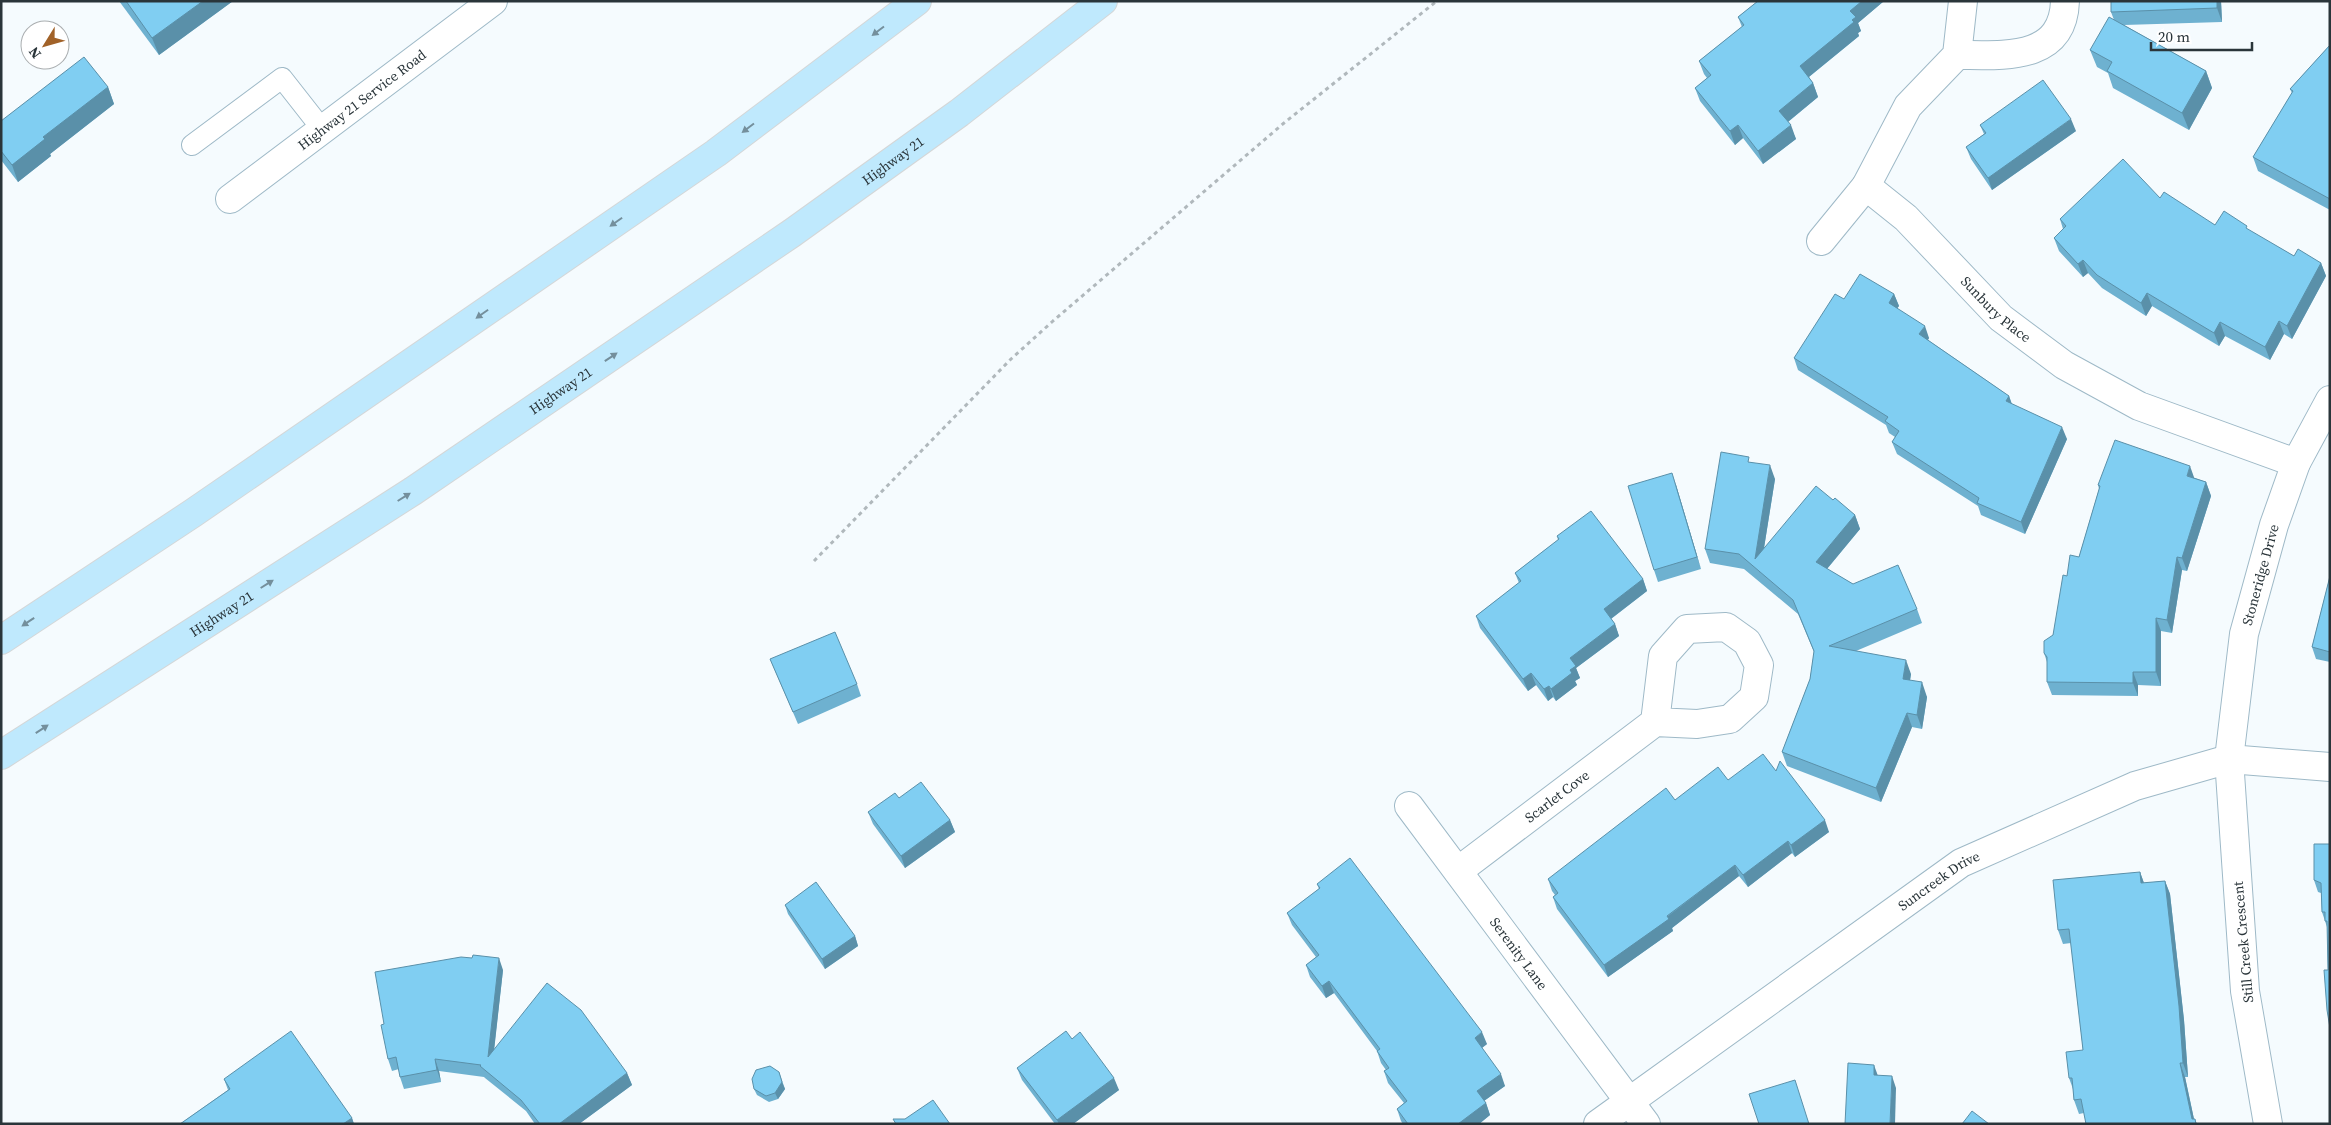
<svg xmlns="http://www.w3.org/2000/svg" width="2331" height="1125" viewBox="0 0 2331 1125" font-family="'Source Serif 4',serif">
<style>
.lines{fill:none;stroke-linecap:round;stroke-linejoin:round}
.service-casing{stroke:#9eb9c7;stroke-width:22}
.minor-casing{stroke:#9eb9c7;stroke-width:30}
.tertiary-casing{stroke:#9eb9c7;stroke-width:30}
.primary-casing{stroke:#d4d7d8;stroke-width:30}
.path{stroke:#b0b8bc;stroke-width:3;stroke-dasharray:4 4;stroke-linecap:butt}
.service{stroke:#fff;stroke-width:20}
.minor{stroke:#fff;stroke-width:28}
.tertiary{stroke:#fff;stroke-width:28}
.primary{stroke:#bfe9fd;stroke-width:28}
.wall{fill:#6eb1d0}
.shaded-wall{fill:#5a90a9}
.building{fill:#80cef2;stroke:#5a90a9}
.oneway{fill:#748f9c}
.labels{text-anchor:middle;stroke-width:4;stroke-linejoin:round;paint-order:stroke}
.street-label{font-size:14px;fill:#2a353a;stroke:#fff}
</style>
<rect width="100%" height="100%" fill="#f5fbfe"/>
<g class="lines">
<defs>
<polyline id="service" points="192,145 282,78 322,129"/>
<g id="minor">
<path id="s1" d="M1963 1 1957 55 1908 106 1866 186 1906 218 2001 318 2064 365 2139 406 2296 463"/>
<path d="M1957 55C2002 55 2063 62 2065 1"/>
<path id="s2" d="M230 199 493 1"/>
<polyline points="1821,241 1866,186"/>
<path id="s3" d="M1409 806 1646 1124"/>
<path id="s4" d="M1458 871 1655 722 1697 724 1730 719 1754 697 1759 665 1747 642 1726 627 1687 629 1663 656 1655 722"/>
<path id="s5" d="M2268 1124 2245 991 2229 759 2244 634 2274 525 2296 463 2330 400"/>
</g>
<g id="tertiary">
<path id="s6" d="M1598 1124 1961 863 2135 786 2229 759 2330 767"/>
</g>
<g id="primary">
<polyline points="1,640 193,513 716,153 917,1"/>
<path id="s7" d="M1 755 413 491 792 233 959 113 1103 1"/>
</g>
</defs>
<!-- service casing -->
<use href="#service" class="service-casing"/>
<!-- minor casing -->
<use href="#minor" class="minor-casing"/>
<!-- tertiary casing -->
<use href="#tertiary" class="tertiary-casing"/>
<!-- primary casing -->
<use href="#primary" class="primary-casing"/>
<!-- path -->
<polyline class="path" points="814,561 1011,359 1053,321 1284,123 1437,1"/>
<!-- service -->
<use href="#service" class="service"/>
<!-- minor -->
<use href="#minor" class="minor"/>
<!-- tertiary -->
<use href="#tertiary" class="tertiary"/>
<!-- primary -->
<use href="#primary" class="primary"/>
</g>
<!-- wall -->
<g class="wall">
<polygon points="119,1 233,1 159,55"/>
<polygon points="1758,1 1884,1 1858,23 1861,31 1858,33 1859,36 1809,77 1813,83 1818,97 1788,122 1796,139 1763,164 1743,138 1735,145 1700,101 1695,88 1707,78 1704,74 1699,61 1742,27 1738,17"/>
<polygon points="2221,1 2222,22 2124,25 2206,71 2212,88 2189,130 2113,88 2108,73 2097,67 2090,50 2114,20 2111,12"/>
<polygon points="2330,45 2330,210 2258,171 2253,157 2292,93 2290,89"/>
<polygon points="108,87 114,104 50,154 51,156 18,182 1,160 1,121"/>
<polygon points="1980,125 2076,131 1992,190 1971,159 1966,147 1984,134"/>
<polygon points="2160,198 2215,225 2249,231 2294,256 2321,263 2326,276 2292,339 2284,334 2270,360 2225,336 2219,346 2152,306 2146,316 2102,288 2088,273 2083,277 2059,251 2054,238 2063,229 2060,219"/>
<polygon points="1894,294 1899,306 1897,308 1929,338 1928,340 2009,396 2012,404 2067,439 2025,534 1981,515 1978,506 1897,454 1892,442 1895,437 1889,433 1886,425 1798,370 1794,358 1844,299"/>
<polygon points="1750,462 1775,479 1764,548 1833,500 1855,515 1860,529 1827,569 1853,584 1917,609 1922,623 1856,651 1911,674 1910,680 1927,697 1922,729 1912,727 1881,802 1787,766 1782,752 1810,679 1814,652 1798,614 1744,569 1710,563 1705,549"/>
<polygon points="2195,478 2206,482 2211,496 2187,571 2182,570 2172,633 2161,631 2161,686 2138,685 2138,696 2052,695 2047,682 2047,662 2044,653 2053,635 2067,576 2079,557 2099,489 2098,485"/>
<polygon points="1676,485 1701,569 1658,582 1654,570"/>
<polygon points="1557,536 1643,579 1647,591 1611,619 1615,624 1619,636 1576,668 1580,678 1575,681 1577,685 1556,701 1553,697 1548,701 1536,685 1528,691 1480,628 1476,616 1519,583 1515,573 1558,540"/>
<polygon points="2330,576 2330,662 2316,659 2312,647"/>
<polygon points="770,659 857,684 861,696 798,724"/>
<polygon points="1776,771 1829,832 1795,857 1792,853 1748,887 1739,876 1672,928 1673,931 1608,977 1557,909 1553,897 1555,895 1552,891 1548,879 1675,800 1728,780"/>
<polygon points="899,798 950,820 955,832 905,868 873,824 868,812"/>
<polygon points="2330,844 2328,970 2327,927 2322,912 2321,893 2318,892 2314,880"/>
<polygon points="2140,872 2144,883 2165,881 2170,894 2184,1020 2188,1077 2185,1077 2194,1119 2195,1119 2197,1124 2086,1124 2084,1113 2079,1114 2074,1100 2073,1089 2069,1078 2083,1050 2071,943 2063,944 2058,930"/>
<polygon points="1317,884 1487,1044 1482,1048 1505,1086 1484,1101 1486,1103 1490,1115 1479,1124 1403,1124 1401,1121 1397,1109 1404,1103 1388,1083 1384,1071 1386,1070 1381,1063 1377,1051 1334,993 1326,998 1310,977 1306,965 1316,957 1292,925 1287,913 1319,889"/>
<polygon points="785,905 855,936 858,946 825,969 788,914"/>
<polygon points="503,970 494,1049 627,1073 632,1085 579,1124 535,1124 526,1111 485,1078 484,1077 439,1071 441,1082 404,1089 400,1077 399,1069 392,1071 388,1059 384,1024"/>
<polygon points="1072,1039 1119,1090 1073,1124 1055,1124 1022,1080 1017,1068"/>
<polygon points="779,1072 785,1089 778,1099 769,1102 757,1095 754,1089"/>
<polygon points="224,1079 352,1118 354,1124 180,1124 228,1090"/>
</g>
<!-- shaded-wall -->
<g class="shaded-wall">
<polygon points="203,1 233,1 159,55 152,38"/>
<polygon points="1862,1 1884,1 1858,23 1861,31 1858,33 1859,36 1805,80 1800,66 1850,11"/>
<polygon points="2217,1 2221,1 2222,22 2217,8"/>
<polygon points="2206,71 2212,88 2189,130 2182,113"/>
<polygon points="1813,83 1818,97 1784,125 1779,111"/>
<polygon points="108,87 114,104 50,154 51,156 18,182 12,165 43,137"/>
<polygon points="2071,119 2076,131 1992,190 1988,178"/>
<polygon points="1738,125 1743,138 1735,145 1730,131"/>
<polygon points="1791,125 1796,139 1763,164 1758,151"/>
<polygon points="2083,260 2088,273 2083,277 2078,264"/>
<polygon points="2321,263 2326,276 2292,339 2287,326"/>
<polygon points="2147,293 2152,306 2146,316 2141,303"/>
<polygon points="1894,294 1899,306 1893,314 1889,303"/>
<polygon points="2279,321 2284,334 2270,360 2265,347"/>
<polygon points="2220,322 2225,336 2219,346 2214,333"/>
<polygon points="1925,326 1929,338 1924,346 1919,334"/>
<polygon points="2009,396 2013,408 2006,401"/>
<polygon points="2062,427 2067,439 2025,534 2021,522"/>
<polygon points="1770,465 1775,479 1760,573 1755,559"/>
<polygon points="2190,466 2195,480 2187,476"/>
<polygon points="1672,473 1676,485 1701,569 1697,557"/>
<polygon points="2206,482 2211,496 2187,571 2182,558"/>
<polygon points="1855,515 1860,529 1821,576 1816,562"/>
<polygon points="2177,557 2182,570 2172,633 2167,620"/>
<polygon points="1643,579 1647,591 1608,621 1604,609"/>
<polygon points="2156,618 2161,631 2161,686 2156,672"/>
<polygon points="1615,624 1619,636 1576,668 1580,678 1575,681 1577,685 1556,701 1551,689 1570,670 1570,658"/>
<polygon points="1906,660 1911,674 1908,693 1903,679"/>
<polygon points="2133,672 2138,685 2138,696 2133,683"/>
<polygon points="1531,673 1536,685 1528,691 1523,679"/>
<polygon points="1922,682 1927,697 1922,729 1917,715"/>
<polygon points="1549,686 1553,697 1548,701 1544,689"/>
<polygon points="1907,713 1912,727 1881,802 1876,788"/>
<polygon points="950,820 955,832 905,868 901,856"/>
<polygon points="1825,820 1829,832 1795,857 1791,845"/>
<polygon points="1788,841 1792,853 1748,887 1743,875"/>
<polygon points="1735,865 1739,876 1672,928 1673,931 1608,977 1604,965"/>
<polygon points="2140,872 2145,886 2141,883"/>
<polygon points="2165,881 2170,894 2184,1020 2188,1077 2183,1063"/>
<polygon points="855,936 858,946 825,969 822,959"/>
<polygon points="499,958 503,970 492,1069 488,1057"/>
<polygon points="1329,981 1334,993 1326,998 1322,986"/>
<polygon points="1482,1032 1487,1044 1479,1050 1475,1038"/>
<polygon points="435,1059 439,1071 441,1082 437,1070"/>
<polygon points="2180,1063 2185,1077 2195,1124 2192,1119"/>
<polygon points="1874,1065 1878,1076 1874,1075"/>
<polygon points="627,1073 632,1085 579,1124 559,1124"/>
<polygon points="1501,1074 1505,1086 1481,1103 1477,1091"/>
<polygon points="1892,1076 1896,1088 1895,1124 1890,1124"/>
<polygon points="1114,1078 1119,1090 1073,1124 1059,1124 1057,1120"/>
<polygon points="782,1082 785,1089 778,1099 775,1093"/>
<polygon points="1486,1103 1490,1115 1479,1124 1458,1124"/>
<polygon points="352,1118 354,1124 343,1124"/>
</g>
<!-- building -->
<g class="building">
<polygon points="126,1 203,1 152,38"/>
<polygon points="1758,1 1862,1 1850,11 1856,17 1852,20 1854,22 1800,66 1813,83 1779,111 1791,125 1758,151 1738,125 1730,131 1695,88 1711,75 1699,61 1744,25 1738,17"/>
<polygon points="2111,1 2217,1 2217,8 2111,12"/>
<polygon points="2109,17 2206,71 2182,113 2107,71 2112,62 2090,50"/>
<polygon points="2330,45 2330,199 2253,157 2293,91 2290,89"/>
<polygon points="84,57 108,87 43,137 45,139 12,165 1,151 1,121"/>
<polygon points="2043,80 2071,119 1988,178 1966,147 1986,133 1980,125"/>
<polygon points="2123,159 2160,198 2164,192 2215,225 2224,211 2247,226 2246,228 2294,256 2298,249 2321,263 2287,326 2279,321 2265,347 2220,322 2214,333 2147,293 2141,303 2097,275 2083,260 2078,264 2054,238 2066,226 2060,219"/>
<polygon points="1860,274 1894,294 1889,303 1925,326 1919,334 2009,396 2006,401 2062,427 2021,522 1977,503 1979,498 1892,442 1899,431 1885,421 1888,417 1794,358 1835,294 1844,299"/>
<polygon points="2115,440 2190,466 2187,476 2206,482 2182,558 2177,557 2167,620 2156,618 2156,672 2133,672 2133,683 2047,682 2047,657 2044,653 2044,641 2053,635 2063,575 2067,576 2070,555 2079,557 2100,486 2098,485"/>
<polygon points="1721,452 1749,457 1748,462 1770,465 1755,559 1816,486 1833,500 1835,498 1855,515 1816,562 1853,584 1898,565 1917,609 1829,646 1906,660 1903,679 1922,682 1917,715 1907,713 1876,788 1782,752 1810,679 1814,651 1793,600 1739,554 1705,549"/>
<polygon points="1672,473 1697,557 1654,570 1628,486"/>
<polygon points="1591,511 1643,579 1604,609 1615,624 1570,658 1576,666 1570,670 1572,673 1551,689 1549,686 1544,689 1531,673 1523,679 1476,616 1521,581 1515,573 1559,539 1557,536"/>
<polygon points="2330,576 2330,652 2312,647"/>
<polygon points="835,632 857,684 793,712 770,659"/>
<polygon points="1763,754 1776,771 1780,761 1825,820 1791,845 1788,841 1743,875 1735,865 1667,916 1669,919 1604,965 1553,897 1558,893 1548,879 1666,788 1675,800 1718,767 1728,780"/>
<polygon points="921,782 950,820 901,856 868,812 895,793 899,798"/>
<polygon points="2314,844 2330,844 2330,1028 2327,1010 2324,970 2328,970 2327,921 2325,921 2325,912 2322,912 2321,883 2314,880"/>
<polygon points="1350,858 1482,1032 1475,1038 1501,1074 1477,1091 1486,1103 1458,1124 1408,1124 1397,1109 1407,1101 1384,1071 1389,1068 1377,1051 1380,1049 1329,981 1322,986 1306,965 1319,955 1287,913 1320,888 1317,884"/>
<polygon points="2140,872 2141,883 2165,881 2179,1006 2183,1063 2180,1063 2192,1119 2195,1119 2196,1124 2086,1124 2081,1099 2074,1100 2072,1078 2069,1078 2066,1052 2083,1050 2069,929 2058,930 2053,880"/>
<polygon points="816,882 855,936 822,959 785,905"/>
<polygon points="473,955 499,958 488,1057 547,983 581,1010 627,1073 559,1124 540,1124 521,1100 480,1066 481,1065 435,1059 437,1070 400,1077 396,1057 388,1059 381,1025 384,1024 375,972 461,957 472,958"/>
<polygon points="291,1031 352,1118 343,1124 180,1124 230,1089 224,1079"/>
<polygon points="1066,1031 1072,1039 1080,1032 1114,1078 1057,1120 1017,1068"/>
<polygon points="1848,1063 1874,1065 1874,1075 1892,1076 1890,1124 1845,1124"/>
<polygon points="770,1066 779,1072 782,1082 775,1093 766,1096 754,1089 752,1079 756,1070"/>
<polygon points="1795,1080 1809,1124 1759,1124 1749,1094"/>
<polygon points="933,1100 950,1124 896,1124 893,1119 905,1119"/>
<polygon points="1972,1111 1989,1124 1962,1124"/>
</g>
<!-- one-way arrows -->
<defs><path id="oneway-solid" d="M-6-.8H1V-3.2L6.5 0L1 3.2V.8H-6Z" transform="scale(1.25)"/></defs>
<g class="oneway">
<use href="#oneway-solid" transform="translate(878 31) rotate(143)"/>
<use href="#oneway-solid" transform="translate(748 128) rotate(143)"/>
<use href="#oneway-solid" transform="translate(616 222) rotate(145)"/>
<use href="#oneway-solid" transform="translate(482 314) rotate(145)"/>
<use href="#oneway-solid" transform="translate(611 357) rotate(-34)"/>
<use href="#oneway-solid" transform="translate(404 497) rotate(-32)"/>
<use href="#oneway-solid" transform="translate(267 584) rotate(-32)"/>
<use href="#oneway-solid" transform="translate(28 622) rotate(146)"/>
<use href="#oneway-solid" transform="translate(42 729) rotate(-33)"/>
</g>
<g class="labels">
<!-- street labels -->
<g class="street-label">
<text dy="5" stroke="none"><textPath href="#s2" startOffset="165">Highway 21 Service Road</textPath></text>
<text dy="5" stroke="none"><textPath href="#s7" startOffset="1072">Highway 21</textPath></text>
<text dy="5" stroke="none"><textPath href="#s1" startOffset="395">Sunbury Place</textPath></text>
<text dy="5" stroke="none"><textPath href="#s7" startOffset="668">Highway 21</textPath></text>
<text dy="5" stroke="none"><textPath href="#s5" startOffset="555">Stoneridge Drive</textPath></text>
<text dy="5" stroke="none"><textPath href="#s7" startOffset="262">Highway 21</textPath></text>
<text dy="5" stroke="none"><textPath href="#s4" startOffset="124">Scarlet Cove</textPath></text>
<text dy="5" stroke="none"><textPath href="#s6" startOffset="419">Suncreek Drive</textPath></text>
<text transform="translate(2243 942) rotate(-95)" y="5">Still Creek Crescent</text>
<text dy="5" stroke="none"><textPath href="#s3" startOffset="184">Serenity Lane</textPath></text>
</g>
</g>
<!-- border -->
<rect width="2331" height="1125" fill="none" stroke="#2a353a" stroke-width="5"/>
<!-- north arrow -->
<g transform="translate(45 45) rotate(233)"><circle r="24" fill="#ffffff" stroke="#aaaeb0"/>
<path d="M0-4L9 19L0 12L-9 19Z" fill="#a16229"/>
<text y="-8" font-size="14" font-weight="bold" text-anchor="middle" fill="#2a353a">N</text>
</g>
<!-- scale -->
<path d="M2151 42v8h101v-8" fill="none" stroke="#2a353a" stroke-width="2.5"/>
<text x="2158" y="42" font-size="15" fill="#2a353a" stroke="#ffffff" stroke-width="4" paint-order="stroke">20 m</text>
</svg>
